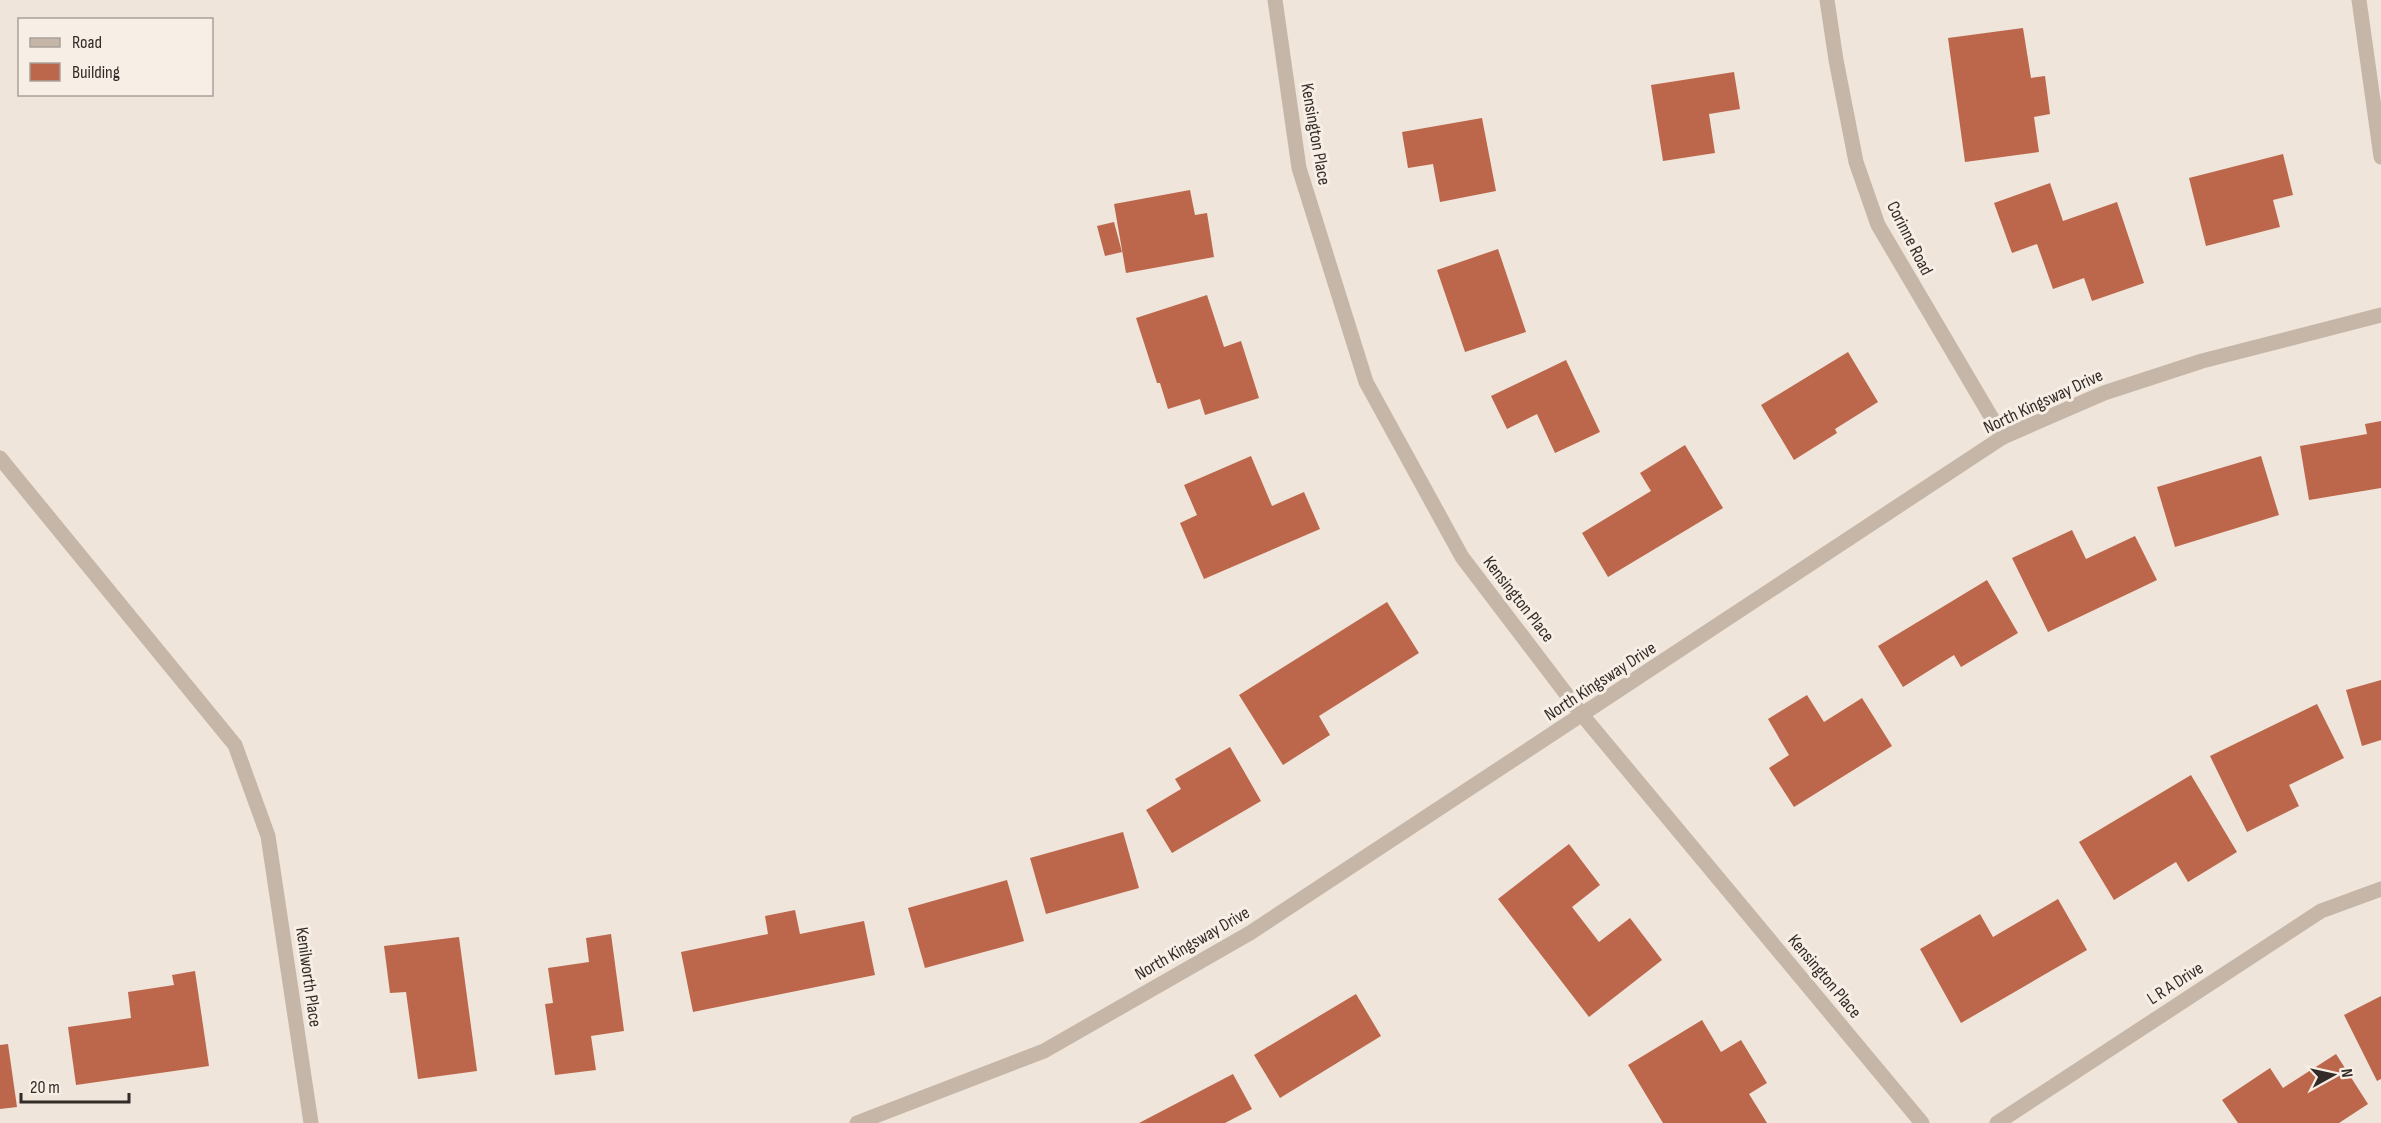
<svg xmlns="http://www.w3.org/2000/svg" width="2381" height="1123" viewBox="0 0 2381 1123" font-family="'Sofia Sans Condensed',sans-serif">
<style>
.building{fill:#bc674b}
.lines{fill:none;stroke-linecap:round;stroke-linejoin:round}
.minor{stroke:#c6b6a7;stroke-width:15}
.labels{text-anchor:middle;stroke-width:6;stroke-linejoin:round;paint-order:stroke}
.street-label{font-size:18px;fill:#332b27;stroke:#f7efe6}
</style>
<rect width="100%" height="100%" fill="#efe5da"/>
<!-- building -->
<g class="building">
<polygon points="2023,28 2031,78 2045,76 2050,114 2034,117 2039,152 1965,162 1948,38"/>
<polygon points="1734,72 1740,109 1709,114 1715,153 1663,161 1651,85"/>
<polygon points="1482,118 1496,191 1440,202 1433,164 1408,168 1402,132"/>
<polygon points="2283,154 2293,195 2273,200 2280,227 2206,246 2189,178"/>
<polygon points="2050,183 2063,221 2117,202 2144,283 2092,301 2084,278 2053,289 2037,244 2012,253 1994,203"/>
<polygon points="1190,190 1195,215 1207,213 1214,257 1126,273 1114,204"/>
<polygon points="1114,222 1122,252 1105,256 1097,226"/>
<polygon points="1498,249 1526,332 1465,352 1437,270"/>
<polygon points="1207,295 1224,347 1241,341 1259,398 1205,415 1200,399 1168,409 1160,383 1157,383 1136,318"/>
<polygon points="1848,352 1878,402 1835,429 1837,433 1794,460 1761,405"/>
<polygon points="1566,360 1600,432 1555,453 1537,414 1507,429 1491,396"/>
<polygon points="2381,421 2381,488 2309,500 2300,446 2367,434 2365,424"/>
<polygon points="1685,445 1723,508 1608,577 1582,533 1651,491 1640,473"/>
<polygon points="1251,456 1272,506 1304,492 1320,529 1204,579 1180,523 1197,515 1184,485"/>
<polygon points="2261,456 2279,515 2175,547 2157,487"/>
<polygon points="2072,530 2086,559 2135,536 2157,580 2048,632 2012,558"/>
<polygon points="1987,580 2018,633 1961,667 1954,655 1903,687 1878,646"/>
<polygon points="1387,602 1419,653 1319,716 1330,735 1283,765 1239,695"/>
<polygon points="2381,680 2381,740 2362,746 2346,690"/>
<polygon points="1807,695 1824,722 1862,698 1892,746 1794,807 1769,768 1789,755 1768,719"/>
<polygon points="2317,704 2344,758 2289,785 2299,806 2247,832 2210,756"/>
<polygon points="1230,747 1261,801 1172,853 1146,810 1181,789 1175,779"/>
<polygon points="2191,775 2237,852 2188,882 2176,862 2114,900 2079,842"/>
<polygon points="1123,832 1139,888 1046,914 1030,858"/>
<polygon points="1569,844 1600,885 1572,907 1599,942 1630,918 1662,960 1589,1017 1498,899"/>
<polygon points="1007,880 1024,941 925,968 908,908"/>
<polygon points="2058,899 2087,950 1961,1023 1920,949 1980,914 1993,937"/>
<polygon points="795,910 800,934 864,921 875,975 693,1012 681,952 768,934 765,916"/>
<polygon points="611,934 624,1031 591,1036 596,1070 555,1075 545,1004 553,1003 548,968 589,962 586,938"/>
<polygon points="459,937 477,1071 418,1079 406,992 390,993 384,946"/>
<polygon points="195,971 209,1066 76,1085 68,1027 131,1018 128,992 174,985 172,975"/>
<polygon points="1356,994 1381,1036 1280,1098 1254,1055"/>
<polygon points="2381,996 2381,1079 2377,1081 2344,1015"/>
<polygon points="1702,1020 1721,1052 1741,1040 1767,1083 1749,1094 1767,1123 1663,1123 1628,1065"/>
<polygon points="8,1044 17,1107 0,1109 0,1045"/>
<polygon points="2336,1054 2368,1104 2339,1123 2238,1123 2222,1100 2270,1068 2283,1088"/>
<polygon points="1233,1074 1252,1109 1225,1123 1139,1123"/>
</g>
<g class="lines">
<!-- minor -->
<g class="minor">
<polyline points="1275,0 1299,168 1366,382 1462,557 1583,716 1922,1123"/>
<polyline points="1827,0 1836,60 1856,162 1878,225 2003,437"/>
<polyline points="2359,0 2381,157"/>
<polyline points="0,458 235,745 268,836 311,1123"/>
<polyline points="857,1123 1044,1051 1250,933 2003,437 2104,393 2202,361 2381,315"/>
<polyline points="1997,1123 2321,911 2381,889"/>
</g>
</g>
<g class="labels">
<!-- street labels -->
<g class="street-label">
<text transform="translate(1316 134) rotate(80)" y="6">Kensington Place</text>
<text transform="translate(1910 238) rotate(63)" y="6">Corinne Road</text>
<text transform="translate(2043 401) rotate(-25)" y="6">North Kingsway Drive</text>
<text transform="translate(1519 599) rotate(52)" y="6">Kensington Place</text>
<text transform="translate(1600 681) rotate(-33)" y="6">North Kingsway Drive</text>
<text transform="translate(1192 943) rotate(-30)" y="6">North Kingsway Drive</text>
<text transform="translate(1825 976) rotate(50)" y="6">Kensington Place</text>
<text transform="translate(309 977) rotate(82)" y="6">Kenilworth Place</text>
<text transform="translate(2175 983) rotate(-33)" y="6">L R A Drive</text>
</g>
</g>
<!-- legend -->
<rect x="18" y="18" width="195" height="78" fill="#f7efe6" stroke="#a9a19a" stroke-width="1.5"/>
<rect x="30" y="38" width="30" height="9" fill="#c6b6a7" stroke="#a9a19a" stroke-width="1.5"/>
<text x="72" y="48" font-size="18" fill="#332b27">Road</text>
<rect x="30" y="63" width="30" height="18" fill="#bc674b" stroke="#a9a19a" stroke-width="1.5"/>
<text x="72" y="78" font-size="18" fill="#332b27">Building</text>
<!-- north arrow -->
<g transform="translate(2333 1075) rotate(82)" stroke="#f7efe6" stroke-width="4.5" paint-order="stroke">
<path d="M0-4.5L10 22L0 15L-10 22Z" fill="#332b27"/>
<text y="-9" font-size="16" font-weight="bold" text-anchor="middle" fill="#332b27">N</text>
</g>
<!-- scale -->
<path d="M21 1093v9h108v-9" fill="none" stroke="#332b27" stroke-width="3"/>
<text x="30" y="1093" font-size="18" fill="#332b27" stroke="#f7efe6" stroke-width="4.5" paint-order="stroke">20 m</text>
</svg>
